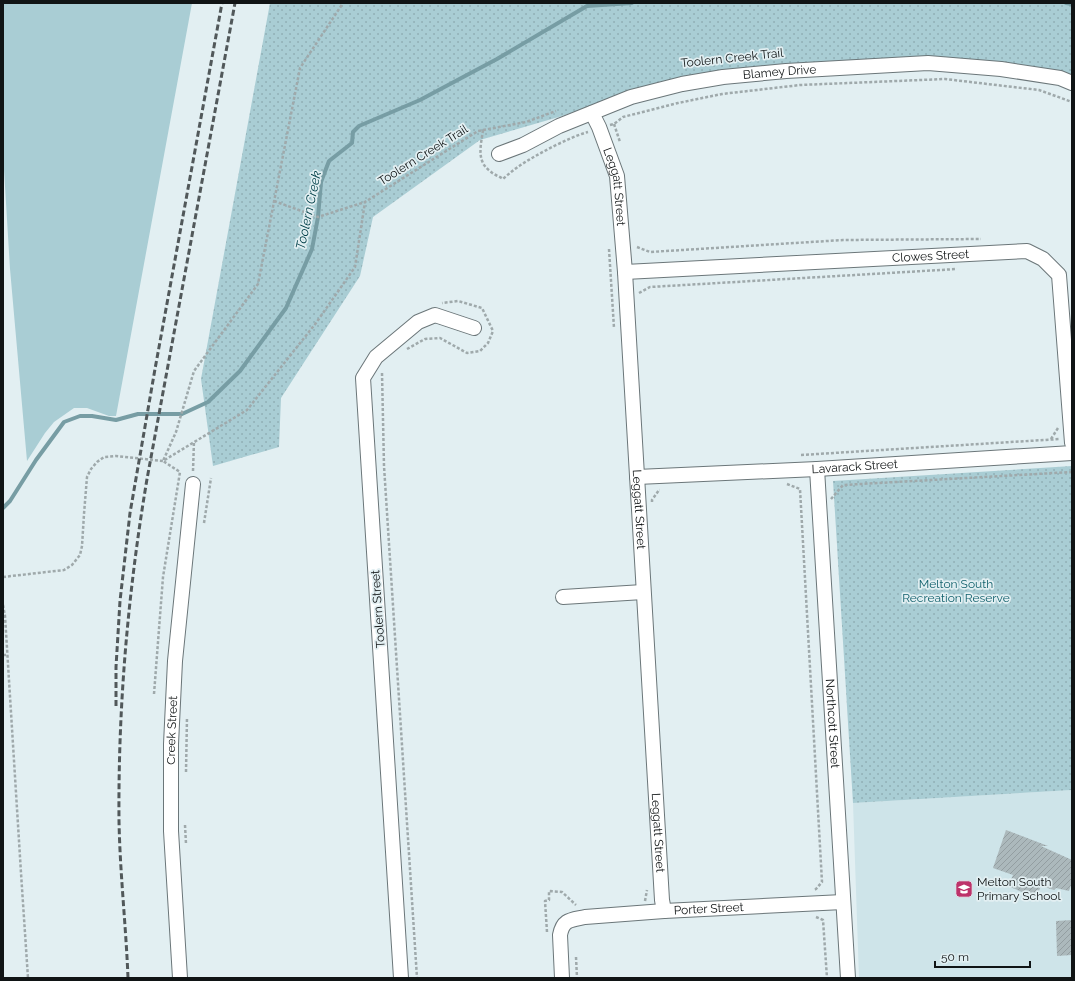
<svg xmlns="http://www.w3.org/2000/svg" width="1075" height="981" viewBox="0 0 1075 981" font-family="Raleway,sans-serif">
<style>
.built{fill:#cee4e9}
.grass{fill:#a9cdd4}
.park{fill:url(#park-dots)}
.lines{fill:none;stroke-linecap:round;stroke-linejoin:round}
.stream{stroke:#779da4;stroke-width:4}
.building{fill:url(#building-hatch)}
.street-casing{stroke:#6b7679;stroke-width:16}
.path{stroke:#9fa9ab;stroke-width:2.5;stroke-dasharray:3 2;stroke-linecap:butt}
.street{stroke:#fff;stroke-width:14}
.rail{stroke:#51585a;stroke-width:3;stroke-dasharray:6 3;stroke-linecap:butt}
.labels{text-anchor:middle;stroke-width:3.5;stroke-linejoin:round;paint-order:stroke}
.street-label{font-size:12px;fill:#101415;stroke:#e2eff2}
.park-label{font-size:12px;fill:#11606c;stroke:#e2eff2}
.poi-label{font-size:12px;fill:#101415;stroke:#e2eff2;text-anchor:start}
.water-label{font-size:13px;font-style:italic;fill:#024049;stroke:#e2eff2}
</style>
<defs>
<pattern id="park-dots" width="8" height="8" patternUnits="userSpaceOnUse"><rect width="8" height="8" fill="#a9cdd4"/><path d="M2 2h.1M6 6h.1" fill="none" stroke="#90afb5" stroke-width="1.8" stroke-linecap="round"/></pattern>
<pattern id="building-hatch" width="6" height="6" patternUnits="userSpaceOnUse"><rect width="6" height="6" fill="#acb9bc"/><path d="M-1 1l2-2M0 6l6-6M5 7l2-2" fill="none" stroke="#939ea1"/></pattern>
</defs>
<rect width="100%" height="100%" fill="#e2eff2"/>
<!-- built -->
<polygon class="built" points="1072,790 1072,978 859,978 853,803"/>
<!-- grass -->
<polygon class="grass" points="3,3 192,3 116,416 109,416 87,408 74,408 54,422 45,433 27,461 10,269 3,153"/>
<!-- park -->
<g class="park">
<polygon points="270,3 1072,3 1072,77 1047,69 954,58 889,60 750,67 659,82 562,116 480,140 373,217 360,276 281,398 279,447 213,466 201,379"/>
<polygon points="1072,466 1072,790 853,803 833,481"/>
</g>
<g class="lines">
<!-- stream -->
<g class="stream">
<polyline points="1066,3 1072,4"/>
<polyline points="3,508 10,501 36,460 64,422 80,416 92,416 116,420 138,414 182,414 208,402 240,371 286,308 312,249 318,217 321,182 329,161 352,143 353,132 359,126 420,100 497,59 587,6 632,3"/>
</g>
</g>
<!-- building -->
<g class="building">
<polygon points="1006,830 1048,846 1041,846 1072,860 1072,882 1069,891 1056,888 1054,890 1041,886 1036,898 1008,886 1013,875 993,868"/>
<polygon points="1072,920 1072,955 1057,956 1056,921"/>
</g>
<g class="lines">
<defs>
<g id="street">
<path id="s1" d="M592 113 599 127 617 176 625 272 662 900 664 911"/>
<path id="s2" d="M499 154 523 145 559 126 631 97 682 84 723 77 786 71 928 63 1001 69 1060 78 1072 83"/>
<path id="s3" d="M625 272 1027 251 1043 259 1059 275 1072 443"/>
<path id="s4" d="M817 469 848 978"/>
<path id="s5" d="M637 477 817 469 1072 453"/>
<polyline points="563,597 643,592"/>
<path id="s6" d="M180 978 171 831V744L175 661 193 484"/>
<polyline points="401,978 363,378 376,357 418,322 435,315 474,328"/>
<path id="s7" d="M562 978 560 935C563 919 571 920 585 917L664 911 843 902"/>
</g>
</defs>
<!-- street casing -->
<use href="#street" class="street-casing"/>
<!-- path -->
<g class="path">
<polyline points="614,124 620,142"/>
<polyline points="610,125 614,124 623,117 678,103 722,94 800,85 945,79 1039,90 1072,102"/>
<path d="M483 130C481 145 476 161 490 171 494 175 499 176 503 179 519 164 537 155 556 145 567 140 577 135 588 132"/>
<polyline points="274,201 318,217 365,202"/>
<polyline points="637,247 650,252 843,240 981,239"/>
<polyline points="609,249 614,328"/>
<polyline points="639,293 650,287 957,269"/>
<polyline points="407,349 425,339 440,338 467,353 480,351 488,343 493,331 482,308 458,301 442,303"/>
<polyline points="382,373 384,466 417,978"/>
<polyline points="1051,439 1058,428"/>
<polyline points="801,455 1060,439"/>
<polyline points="193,471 194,441"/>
<polyline points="787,484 800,489 822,882 816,889 814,890"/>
<polyline points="831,499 843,485 1072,472"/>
<polyline points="652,502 652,500 659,490 660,490"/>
<polyline points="204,523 211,478"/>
<polyline points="3,577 64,570 72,565 80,555 82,546 84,514 87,477 91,469 97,462 104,457 116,456 163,461 247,410 316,323 355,267 365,202 478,131 526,122 556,111"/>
<polyline points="3,605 5,616 21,873 28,978"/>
<polyline points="3,655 7,655"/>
<polyline points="154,694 163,577 180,472 163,461 176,432 194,371 258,284 300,68 343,3"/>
<polyline points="186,772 187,717"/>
<polyline points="185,825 186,844"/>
<polyline points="645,901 647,890"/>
<polyline points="816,917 823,920 827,978"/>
<polyline points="547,932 545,901 549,900 549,891 562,892 576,905"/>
<polyline points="576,957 577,978"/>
</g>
<!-- street -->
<use href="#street" class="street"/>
<!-- rail -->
<g class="rail">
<polyline points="116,706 116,667 120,601 130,513 155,369 222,3"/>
<path d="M128 978C126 926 120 874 119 821 118 706 128 592 147 479L235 3"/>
</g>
</g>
<!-- icons -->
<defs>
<symbol id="school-square" viewBox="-11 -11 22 22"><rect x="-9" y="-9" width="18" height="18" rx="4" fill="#bd326a" stroke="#e2eff2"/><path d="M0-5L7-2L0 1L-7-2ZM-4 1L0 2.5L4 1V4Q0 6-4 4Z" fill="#fff"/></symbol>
</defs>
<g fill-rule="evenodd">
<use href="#school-square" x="954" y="879" width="20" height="20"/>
</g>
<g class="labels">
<!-- street labels -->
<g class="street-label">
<text transform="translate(732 58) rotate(-6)" y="4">Toolern Creek Trail</text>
<text dy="4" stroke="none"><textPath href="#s2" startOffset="295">Blamey Drive</textPath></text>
<text transform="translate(423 155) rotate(-32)" y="4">Toolern Creek Trail</text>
<text dy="4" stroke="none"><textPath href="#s1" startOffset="78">Leggatt Street</textPath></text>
<text dy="4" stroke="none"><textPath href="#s3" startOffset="306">Clowes Street</textPath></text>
<text dy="4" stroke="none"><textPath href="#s5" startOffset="218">Lavarack Street</textPath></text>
<text dy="4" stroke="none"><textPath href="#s1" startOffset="402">Leggatt Street</textPath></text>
<text transform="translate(378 609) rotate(-94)" y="4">Toolern Street</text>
<text dy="4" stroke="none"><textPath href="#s4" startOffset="255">Northcott Street</textPath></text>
<text dy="4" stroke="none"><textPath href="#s6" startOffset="248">Creek Street</textPath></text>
<text dy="4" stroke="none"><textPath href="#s1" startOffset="726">Leggatt Street</textPath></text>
<text dy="4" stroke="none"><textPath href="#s7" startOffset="201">Porter Street</textPath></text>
</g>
<!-- park labels -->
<g class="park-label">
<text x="956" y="588">Melton South<tspan x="956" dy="14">Recreation Reserve</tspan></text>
</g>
<!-- poi labels -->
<g class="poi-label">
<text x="977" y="886">Melton South<tspan x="977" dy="14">Primary School</tspan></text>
</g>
<!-- water labels -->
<g class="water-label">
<text transform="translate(308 210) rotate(-78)" y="5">Toolern Creek</text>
</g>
</g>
<!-- border -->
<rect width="1075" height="981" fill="none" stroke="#101415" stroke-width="8"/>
<!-- scale -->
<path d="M935 961v6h95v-6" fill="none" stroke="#101415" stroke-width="2"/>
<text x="941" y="961" font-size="12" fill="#101415" stroke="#e2eff2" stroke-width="3" paint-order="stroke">50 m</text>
</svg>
